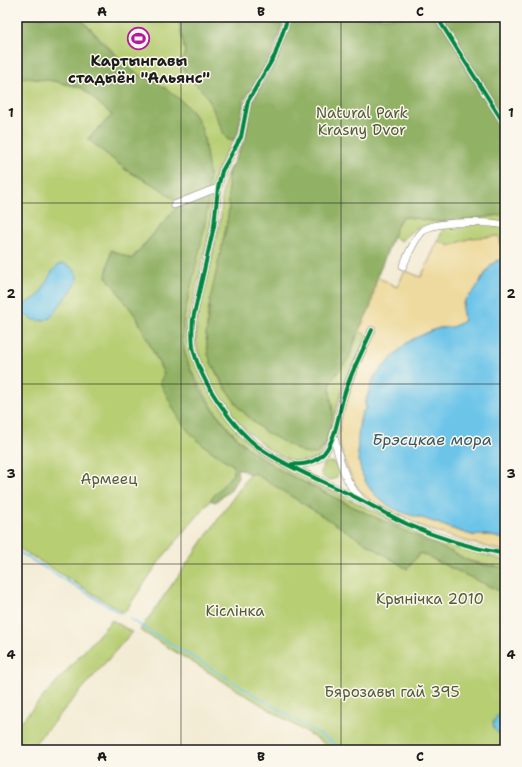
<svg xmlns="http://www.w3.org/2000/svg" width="522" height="767" viewBox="0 0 522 767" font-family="'Shantell Sans',sans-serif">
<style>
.green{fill:#b7ce73;stroke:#6a7548}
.forest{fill:#91b165;stroke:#566640}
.sand{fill:#eeda9e;stroke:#857b5d}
.water{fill:#6cc4e9;stroke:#447082}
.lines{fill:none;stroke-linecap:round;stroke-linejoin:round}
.stream{stroke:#6cc4e9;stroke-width:1.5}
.minor-casing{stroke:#888478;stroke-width:8}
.minor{stroke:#fff;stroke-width:7}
.cycleway-casing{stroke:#fbf7ec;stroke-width:6}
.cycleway{stroke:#00873e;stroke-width:4}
.grid{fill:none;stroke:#1c1c1c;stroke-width:1;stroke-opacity:0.55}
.labels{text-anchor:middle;stroke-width:3;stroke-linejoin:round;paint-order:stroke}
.poi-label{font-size:15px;font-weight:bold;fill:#1c1c1c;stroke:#fbf7ec}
.park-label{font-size:15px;fill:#525a3a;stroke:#fbf7ec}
.water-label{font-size:16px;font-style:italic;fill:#385764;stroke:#fbf7ec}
.neatline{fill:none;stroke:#1c1c1c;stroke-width:1.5}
.grid-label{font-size:13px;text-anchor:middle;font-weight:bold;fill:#1c1c1c}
</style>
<rect width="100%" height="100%" fill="#fbf7ec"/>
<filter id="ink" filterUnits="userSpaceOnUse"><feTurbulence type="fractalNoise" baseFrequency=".025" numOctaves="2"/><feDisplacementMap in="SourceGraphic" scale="8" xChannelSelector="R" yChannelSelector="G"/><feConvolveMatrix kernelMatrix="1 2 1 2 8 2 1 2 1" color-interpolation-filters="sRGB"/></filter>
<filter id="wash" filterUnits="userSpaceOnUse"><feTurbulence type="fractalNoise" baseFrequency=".012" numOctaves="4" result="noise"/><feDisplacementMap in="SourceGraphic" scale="16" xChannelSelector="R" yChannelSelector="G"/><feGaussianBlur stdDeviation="0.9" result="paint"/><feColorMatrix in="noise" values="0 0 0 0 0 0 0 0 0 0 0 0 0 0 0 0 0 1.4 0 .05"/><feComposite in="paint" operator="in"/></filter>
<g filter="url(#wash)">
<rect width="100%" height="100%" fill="#f3ebd4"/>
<!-- green -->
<g class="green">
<polygon points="79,17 178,17 185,52 182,62 183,68 188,77 207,96 226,138 231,140 235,138 224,155 216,175 214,183 215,192 211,225 191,309 188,331 191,353 238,432 258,451 270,458 325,488 395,521 431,538 505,561 505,568 470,561 388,524 282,471 248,448 230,430 212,407 190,368 186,357 182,337 184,318 204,226 208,201 209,175 204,138 202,129 195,116 179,99 157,83 150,84 130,69"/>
<polygon points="17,77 54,81 82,88 112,115 88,138 126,170 158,187 180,204 131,259 106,276 137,318 164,374 206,447 234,466 233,474 161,559 124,613 17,547"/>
<path d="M231 166 228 175 229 202 228 218 208 311 206 336 208 354 217 375 230 395 241 410 258 426 265 432 323 448 328 436 332 407 330 392 331 381 351 353 359 331 367 335 344 384 335 414 331 437 318 458C312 459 304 462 297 462 294 462 289 459 286 458 248 444 200 381 196 341 195 326 199 310 202 296 208 271 215 247 220 222 223 202 220 183 231 166Z"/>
<path d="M505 214V259H504L498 236 471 238 449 246 438 241 444 227C423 223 416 226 401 241L393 236C396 229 397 219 405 217L433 221H462Z"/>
<circle cx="330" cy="471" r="9"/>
<polygon points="254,473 407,568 420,553 495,589 505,595 505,750 335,750 140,630 250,474"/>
<polygon points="112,620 132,632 29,750 17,750 17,726"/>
</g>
<!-- forest -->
<g class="forest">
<path d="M17 17H79C96 35 113 55 133 71 139 76 147 78 154 81 169 89 190 106 198 121 204 130 204 142 206 152 207 160 209 168 209 176 210 224 193 271 184 318 182 331 182 345 186 357 195 388 224 429 249 449 276 471 309 484 339 500 376 518 414 535 452 552 458 555 464 559 470 561 481 566 494 565 505 568V595L495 589 420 553 407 569 254 473 250 474 237 468 238 477 230 491 215 502 210 500 233 474 234 466C220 457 205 448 194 437 178 422 170 401 160 382L164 374 137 318 106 276 111 250 132 259 180 204 158 187 126 170 88 139 112 115 82 88 54 81 17 77Z"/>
<polygon points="178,17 285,17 274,50 244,101 238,133 233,140 228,140 225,136 207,96 188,77 183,68 182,62 185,52"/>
<path d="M292 17H505V214C481 218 455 223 430 221 422 220 407 214 400 219L377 277 371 306 356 336 349 358 331 381 330 392 333 412 331 425 326 443 317 454H308L302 452 265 432 241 410 230 395 211 363 208 354 206 336 210 300 226 228 229 210 228 182 229 171 245 139 251 104 277 59Z"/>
</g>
<!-- sand -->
<path class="sand" d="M499 236 504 259C487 263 483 279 474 291 471 296 465 298 463 303 461 310 465 316 463 322L452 327 440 328 433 330 404 345 375 376 372 382 365 403C368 410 362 414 360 420 358 431 358 449 359 460 364 501 400 510 434 522 446 526 459 532 472 535 477 536 482 535 487 535 493 536 499 538 505 539V551C464 542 421 529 385 509 377 504 369 500 362 493 351 481 339 452 339 435 341 400 358 369 373 338L359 331 371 306 377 277 397 287 405 271 421 277 438 241 450 246 471 238Z"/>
<!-- water -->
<g class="water">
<path d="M505 259V539C499 538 493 536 487 535 482 535 477 536 472 535 456 531 441 524 425 519 418 517 411 516 404 513 357 496 352 455 362 412L366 409V406L365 404 372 382 375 376 404 345 413 339 433 330 440 328 452 327 463 322 464 318 462 309 465 300 474 291 491 265 498 260Z"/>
<path d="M60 264C70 263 81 273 76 284L50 318C40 323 27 321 22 309 25 300 33 302 38 296 46 287 49 270 60 264Z"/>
<polygon points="502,709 505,711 505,727 503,732 498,733 494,729 493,722"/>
</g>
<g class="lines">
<!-- stream -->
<g class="stream">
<polyline points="17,551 120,613"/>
<polyline points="130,619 345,750"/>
</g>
</g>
</g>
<g filter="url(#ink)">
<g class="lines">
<defs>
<g id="minor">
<path d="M288 17 275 55 248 101 241 137 222 171 218 188 214 226 193 319C192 329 192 338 193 347 199 380 234 430 261 449 289 468 322 481 353 496 371 505 388 515 407 524 438 538 472 548 505 554"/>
<polyline points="437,17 505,125"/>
<polyline points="174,205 209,191 218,188"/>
<path d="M403 266C408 255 414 239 423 231 434 220 489 222 505 225"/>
<path d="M334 437C339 458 344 481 360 498"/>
<path d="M293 464C336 469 335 421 345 392 352 370 363 350 372 330"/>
</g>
</defs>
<!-- minor casing -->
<use href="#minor" class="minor-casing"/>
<!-- minor -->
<use href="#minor" class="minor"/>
<defs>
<g id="cycleway">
<path d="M288 17 275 55 248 101 241 137 222 171 218 188 214 226 193 319C192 329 192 338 193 347 199 380 234 430 261 449 289 468 322 481 353 496 371 505 388 515 407 524 438 538 472 548 505 554"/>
<polyline points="437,17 505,125"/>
<path d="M292 464C336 469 335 422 345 392 352 370 363 350 372 330"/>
</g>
</defs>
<!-- cycleway casing -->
<use href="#cycleway" class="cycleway-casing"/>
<!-- cycleway -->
<use href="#cycleway" class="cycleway"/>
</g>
</g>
<!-- grid -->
<path class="grid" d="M181 17V750M341 17V750M17 203H505M17 384H505M17 564H505"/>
<!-- icons -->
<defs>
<symbol id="stadium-ring" viewBox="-11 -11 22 22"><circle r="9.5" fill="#fbf7ec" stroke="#b5179e" stroke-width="1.5"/><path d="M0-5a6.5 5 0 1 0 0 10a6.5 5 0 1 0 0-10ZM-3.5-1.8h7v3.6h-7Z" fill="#b5179e"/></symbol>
</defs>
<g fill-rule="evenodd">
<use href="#stadium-ring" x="126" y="26" width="25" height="25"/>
</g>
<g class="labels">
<!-- poi labels -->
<g class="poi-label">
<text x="139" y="66">Картынгавы<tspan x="139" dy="17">стадыён "Альянс"</tspan></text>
</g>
<!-- park labels -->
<g class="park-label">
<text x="362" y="118">Natural Park<tspan x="362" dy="17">Krasny Dvor</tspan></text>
<text x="109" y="484">Армеец</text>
<text x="430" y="604">Крынічка 2010</text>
<text x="235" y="616">Кіслінка</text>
<text x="392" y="697">Бярозавы гай 395</text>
</g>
<!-- water labels -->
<g class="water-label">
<text x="432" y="445">Брэсцкае мора</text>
</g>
</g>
<!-- margin -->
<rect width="522" height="767" fill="none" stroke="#fbf7ec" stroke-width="44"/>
<rect x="22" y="22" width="478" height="723" class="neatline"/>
<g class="grid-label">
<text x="102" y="16">A</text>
<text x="261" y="16">B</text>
<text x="420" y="16">C</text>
<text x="11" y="117">1</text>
<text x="511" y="117">1</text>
<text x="11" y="298">2</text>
<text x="511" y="298">2</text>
<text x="11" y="478">3</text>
<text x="511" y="478">3</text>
<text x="11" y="659">4</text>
<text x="511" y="659">4</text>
<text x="102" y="761">A</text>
<text x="261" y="761">B</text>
<text x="420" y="761">C</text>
</g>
</svg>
